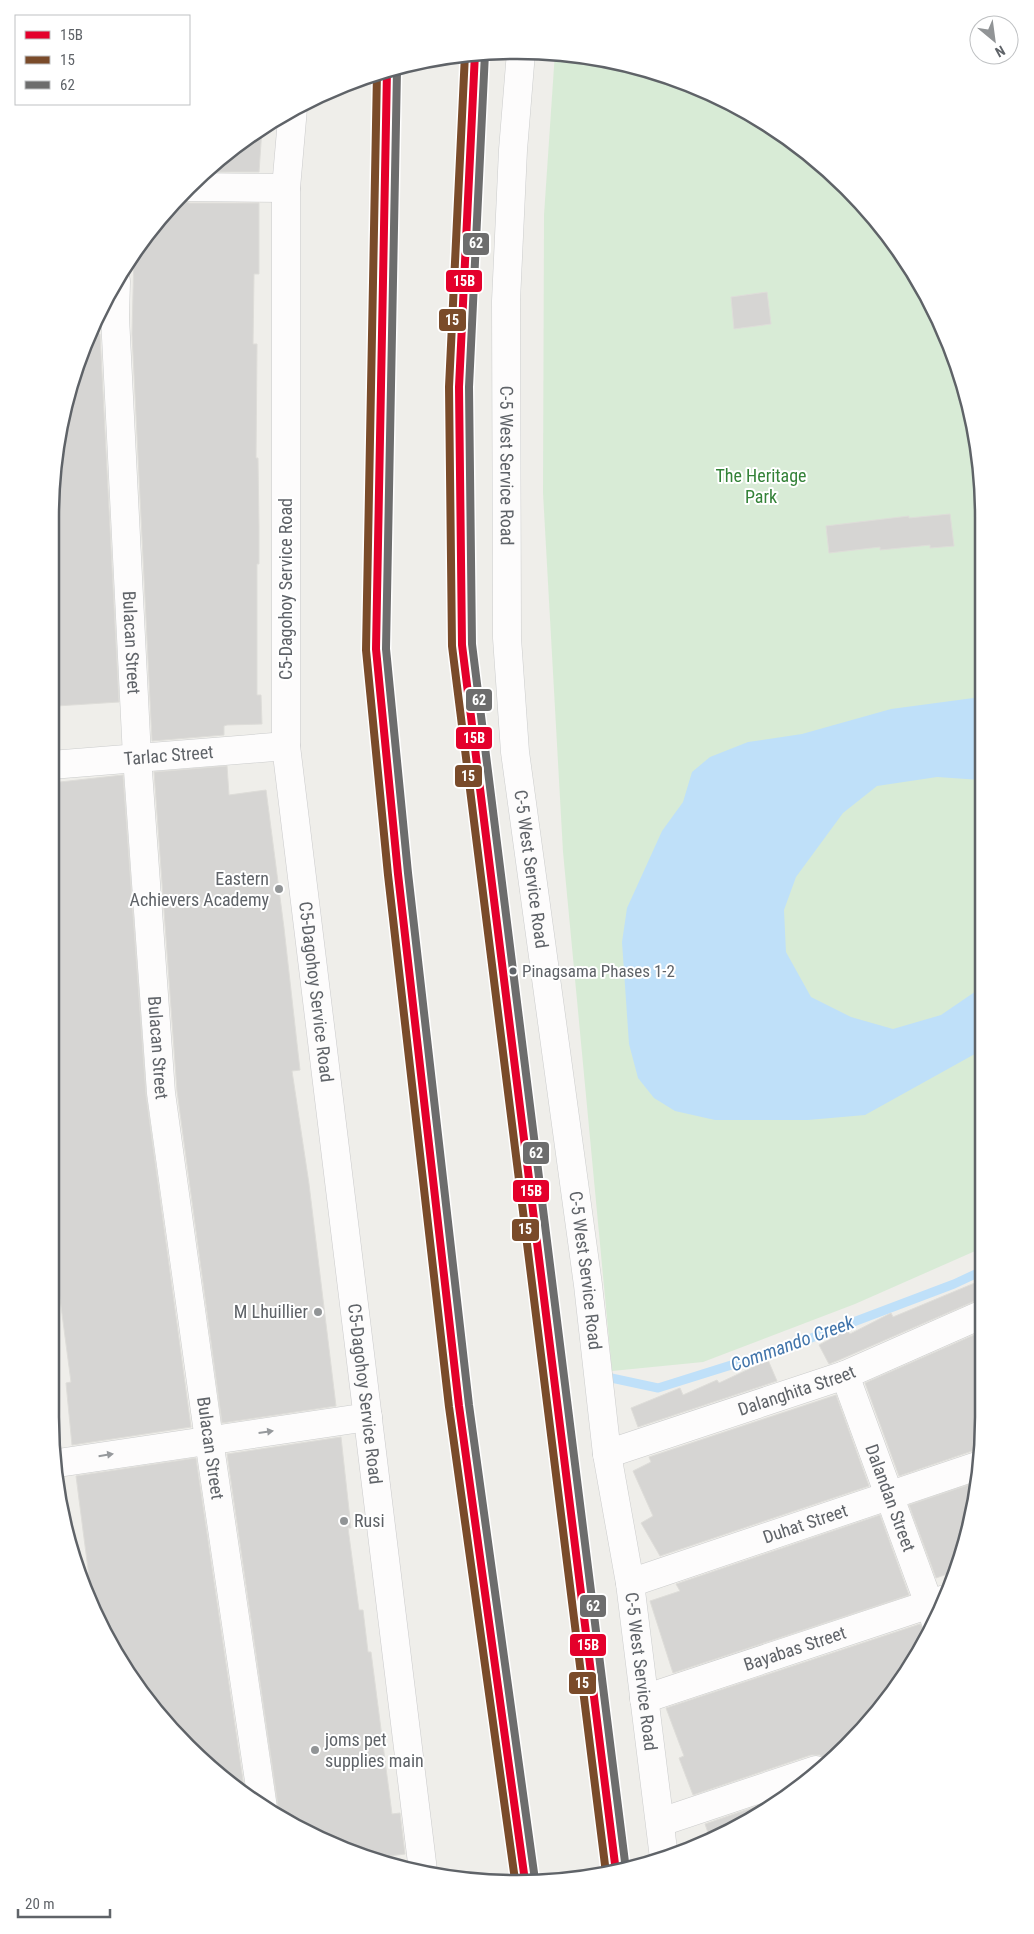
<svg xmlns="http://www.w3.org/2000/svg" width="1034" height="1934" viewBox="0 0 1034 1934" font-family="'Roboto Condensed',sans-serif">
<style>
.green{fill:#d8ebd6}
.water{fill:#bfe0f9}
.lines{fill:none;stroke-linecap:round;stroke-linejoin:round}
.stream{stroke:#bfe0f9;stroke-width:9}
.building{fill:#d6d5d3;stroke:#deddd9}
.minor-casing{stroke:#cbcccc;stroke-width:29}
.tertiary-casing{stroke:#cbcccc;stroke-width:29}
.secondary-casing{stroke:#cacacb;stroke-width:29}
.primary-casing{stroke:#d7ceb8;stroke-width:29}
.minor{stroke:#fdfcfc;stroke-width:28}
.tertiary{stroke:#fdfcfc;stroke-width:28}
.secondary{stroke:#fdfcfc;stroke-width:28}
.primary{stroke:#f4f2e9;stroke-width:28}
.bus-1-casing{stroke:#fff;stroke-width:11}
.bus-2-casing{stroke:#fff;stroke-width:11}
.bus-3-casing{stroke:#fff;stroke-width:11}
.bus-1{stroke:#e4002b;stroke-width:8}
.bus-2{stroke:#7a4b2a;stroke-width:8}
.bus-3{stroke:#6d6d6d;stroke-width:8}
.oneway{fill:#96999c}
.poi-dot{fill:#919496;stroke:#fff;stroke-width:2}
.bus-dot{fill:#5f6368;stroke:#fff;stroke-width:2}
.labels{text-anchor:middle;stroke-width:4;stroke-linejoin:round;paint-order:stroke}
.bus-label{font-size:17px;fill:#5f6368;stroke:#fff;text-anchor:start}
.street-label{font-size:18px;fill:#5f6368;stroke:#fff}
.park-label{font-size:18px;fill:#348238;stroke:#fff}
.poi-label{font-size:18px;fill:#5f6368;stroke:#fff;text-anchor:end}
.water-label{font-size:19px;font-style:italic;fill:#4174aa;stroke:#fff}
.rim{fill:none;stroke:#5f6368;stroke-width:2.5}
.line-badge{stroke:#fff;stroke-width:2}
.badge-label{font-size:14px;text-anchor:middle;font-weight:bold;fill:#fff}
</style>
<rect width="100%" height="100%" fill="#efeeea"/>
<!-- green -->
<polygon class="green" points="555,52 638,66 724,98 825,166 888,233 949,339 980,456 982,1248 855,1304 703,1362 612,1371 563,852 543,493 544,215"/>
<!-- water -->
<polygon class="water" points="981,697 981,780 937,777 877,786 843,813 796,877 784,910 786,952 811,997 851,1017 893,1029 941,1015 982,987 982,1050 865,1115 808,1120 715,1120 675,1111 654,1098 638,1078 629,1044 622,942 627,908 662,831 683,802 692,772 710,757 748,742 802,734 891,709"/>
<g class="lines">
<!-- stream -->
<polyline class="stream" points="602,1376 658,1388 782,1349 954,1284 982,1271"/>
</g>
<!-- building -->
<g class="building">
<polygon points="262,128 259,172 204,172 209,166"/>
<polygon points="179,198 189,203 259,203 259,274 254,274 253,344 257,344 256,458 258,458 259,527 259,564 257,564 257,695 261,695 262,724 227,725 224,726 224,735 152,741 132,334 134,253 147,232"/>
<polygon points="767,292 771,324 734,329 731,297"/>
<polygon points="90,333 100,334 119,702 56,706 56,694 51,694 51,564 55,564 56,502 51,502 51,487 66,396"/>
<polygon points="950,514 954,546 930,548 930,545 880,550 880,547 829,553 826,526 909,516 909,518"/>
<polygon points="227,766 229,795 266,790 284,928 300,1070 292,1071 309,1184 336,1406 222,1423 177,1091 154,772"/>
<polygon points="123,775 146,1095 191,1427 72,1445 66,1383 71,1382 59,1291 54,1291 50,1261 51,783"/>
<polygon points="982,1280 983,1299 977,1300 839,1360 829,1364 819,1345 847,1330 850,1334 891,1313 893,1317"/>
<polygon points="983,1331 983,1450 975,1450 899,1476 865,1383"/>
<polygon points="768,1360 777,1381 638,1427 631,1408 680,1388 683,1395 717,1380 719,1383"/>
<polygon points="836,1395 869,1486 660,1556 641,1523 653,1516 633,1471 651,1462 649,1457"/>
<polygon points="341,1437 351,1528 348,1528 359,1610 363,1610 368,1652 371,1652 392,1814 400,1813 405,1854 374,1858 277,1814 278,1806 227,1454"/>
<polygon points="196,1458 245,1794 147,1702 92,1600 76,1476"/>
<polygon points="977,1482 968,1538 956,1571 936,1578 909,1505"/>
<polygon points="880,1515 909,1595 673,1673 650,1601 680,1591 676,1584"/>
<polygon points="920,1624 927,1636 847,1747 828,1761 820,1755 811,1755 693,1795 679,1758 684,1756 666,1708"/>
<polygon points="772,1801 723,1836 711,1841 705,1824"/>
</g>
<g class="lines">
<defs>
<g id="minor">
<path id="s1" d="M521 52 513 150 506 301 507 638 515 752 588 1285 607 1454 630 1583 664 1858"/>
<polyline points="189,187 286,188"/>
<path id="s2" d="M116 281 115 317 137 757 161 1093 209 1440 263 1808"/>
<path id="s3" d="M845 1375 936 1623"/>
<path id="s4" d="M607 1454 845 1375 983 1314"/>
<polyline points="58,1463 368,1417"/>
<path id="s5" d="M630 1583 980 1465"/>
<path id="s6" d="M644 1699 945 1599"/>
<polyline points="661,1822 816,1770"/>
</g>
<g id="tertiary">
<path id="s7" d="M51 765 286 746"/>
</g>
<g id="secondary">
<path id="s8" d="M293 108 286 188V746L423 1871"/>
</g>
<g id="primary">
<polyline points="475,53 459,387 462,645 616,1872"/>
<polyline points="387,70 376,649 398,874 459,1406 525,1881"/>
</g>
</defs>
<!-- minor casing -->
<use href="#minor" class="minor-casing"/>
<!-- tertiary casing -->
<use href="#tertiary" class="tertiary-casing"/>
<!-- secondary casing -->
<use href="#secondary" class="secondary-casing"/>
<!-- primary casing -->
<use href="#primary" class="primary-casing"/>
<!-- minor -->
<use href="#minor" class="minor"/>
<!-- tertiary -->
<use href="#tertiary" class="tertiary"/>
<!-- secondary -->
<use href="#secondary" class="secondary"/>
<!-- primary -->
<use href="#primary" class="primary"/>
<defs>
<g id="bus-1">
<polyline points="475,53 459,387 462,645 616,1872"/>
<polyline points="387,70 376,649 398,874 459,1406 525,1881"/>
</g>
<g id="bus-2">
<polyline points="465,54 449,387 452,646 606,1873"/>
<polyline points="377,72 366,650 388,875 449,1407 515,1880"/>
</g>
<g id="bus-3">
<polyline points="485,53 469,387 472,644 626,1870"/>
<polyline points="397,70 386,649 408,873 469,1405 535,1880"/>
</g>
</defs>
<!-- bus-1 casing -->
<use href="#bus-1" class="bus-1-casing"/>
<!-- bus-2 casing -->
<use href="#bus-2" class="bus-2-casing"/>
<!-- bus-3 casing -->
<use href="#bus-3" class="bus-3-casing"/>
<!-- bus-1 -->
<use href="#bus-1" class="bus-1"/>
<!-- bus-2 -->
<use href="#bus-2" class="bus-2"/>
<!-- bus-3 -->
<use href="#bus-3" class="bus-3"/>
</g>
<!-- one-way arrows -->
<defs><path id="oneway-solid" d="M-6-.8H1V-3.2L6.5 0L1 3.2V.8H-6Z" transform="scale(1.25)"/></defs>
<g class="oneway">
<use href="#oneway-solid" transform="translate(266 1432) rotate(-8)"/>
<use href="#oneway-solid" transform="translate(106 1455) rotate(-9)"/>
</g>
<!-- markers -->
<g class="poi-dot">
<circle cx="279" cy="889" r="5"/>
<circle cx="318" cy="1312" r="5"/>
<circle cx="344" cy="1521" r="5"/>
<circle cx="315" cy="1750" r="5"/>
</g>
<circle class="bus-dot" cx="513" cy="971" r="4.5"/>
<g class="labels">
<!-- bus labels -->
<g class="bus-label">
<text x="522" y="977">Pinagsama Phases 1-2</text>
</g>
<!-- street labels -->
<g class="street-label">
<text dy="6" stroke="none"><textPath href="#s1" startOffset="414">C-5 West Service Road</textPath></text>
<text transform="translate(286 589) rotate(-90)" y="6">C5-Dagohoy Service Road</text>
<text dy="6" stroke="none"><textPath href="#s2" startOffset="362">Bulacan Street</textPath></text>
<text dy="6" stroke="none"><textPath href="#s7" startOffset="118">Tarlac Street</textPath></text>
<text dy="6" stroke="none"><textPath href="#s1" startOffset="819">C-5 West Service Road</textPath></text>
<text dy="6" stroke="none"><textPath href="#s8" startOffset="886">C5-Dagohoy Service Road</textPath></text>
<text dy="6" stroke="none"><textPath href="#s2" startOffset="768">Bulacan Street</textPath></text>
<text dy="6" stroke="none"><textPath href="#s1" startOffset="1224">C-5 West Service Road</textPath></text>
<text dy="6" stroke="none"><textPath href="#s4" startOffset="200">Dalanghita Street</textPath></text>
<text dy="6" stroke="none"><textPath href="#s8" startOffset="1291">C5-Dagohoy Service Road</textPath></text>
<text dy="6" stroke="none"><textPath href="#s2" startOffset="1172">Bulacan Street</textPath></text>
<text dy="6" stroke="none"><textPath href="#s3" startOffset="131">Dalandan Street</textPath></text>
<text dy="6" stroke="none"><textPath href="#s5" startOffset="185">Duhat Street</textPath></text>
<text dy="6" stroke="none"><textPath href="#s6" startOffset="159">Bayabas Street</textPath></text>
<text dy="6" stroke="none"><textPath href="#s1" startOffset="1629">C-5 West Service Road</textPath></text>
</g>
<!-- park labels -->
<g class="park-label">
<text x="761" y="482">The Heritage<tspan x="761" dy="21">Park</tspan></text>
</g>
<!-- poi labels -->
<g class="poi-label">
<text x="269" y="885">Eastern<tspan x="269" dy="21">Achievers Academy</tspan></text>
<text x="308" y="1318">M Lhuillier</text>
<text x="354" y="1527" text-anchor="start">Rusi</text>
<text x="325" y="1746" text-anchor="start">joms pet<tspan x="325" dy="21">supplies main</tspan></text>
</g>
<!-- water labels -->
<g class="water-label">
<text transform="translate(792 1343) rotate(-20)" y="7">Commando Creek</text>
</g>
</g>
<!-- crop -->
<path d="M0 0H1034V1934H0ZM517 59H517A458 458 0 0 1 975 517V1417A458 458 0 0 1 517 1875H517A458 458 0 0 1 59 1417V517A458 458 0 0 1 517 59Z" fill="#fff" fill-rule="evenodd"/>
<path class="rim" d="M517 59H517A458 458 0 0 1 975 517V1417A458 458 0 0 1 517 1875H517A458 458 0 0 1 59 1417V517A458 458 0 0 1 517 59Z"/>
<g class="line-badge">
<rect x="462" y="232" width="28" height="24" rx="5" fill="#6d6d6d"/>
<rect x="445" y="269" width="38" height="24" rx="5" fill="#e4002b"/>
<rect x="438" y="308" width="29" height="24" rx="5" fill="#7a4b2a"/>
<rect x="465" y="688" width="28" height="24" rx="5" fill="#6d6d6d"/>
<rect x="455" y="726" width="38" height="24" rx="5" fill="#e4002b"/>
<rect x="454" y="764" width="29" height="24" rx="5" fill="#7a4b2a"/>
<rect x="522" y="1141" width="28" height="24" rx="5" fill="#6d6d6d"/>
<rect x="512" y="1179" width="38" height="24" rx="5" fill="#e4002b"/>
<rect x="511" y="1218" width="29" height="24" rx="5" fill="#7a4b2a"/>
<rect x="579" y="1594" width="28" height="24" rx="5" fill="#6d6d6d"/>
<rect x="569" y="1633" width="38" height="24" rx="5" fill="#e4002b"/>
<rect x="568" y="1671" width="29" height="24" rx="5" fill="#7a4b2a"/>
</g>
<g class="badge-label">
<text x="476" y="248">62</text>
<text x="464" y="286">15B</text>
<text x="452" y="325">15</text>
<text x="479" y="705">62</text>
<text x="474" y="743">15B</text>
<text x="468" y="781">15</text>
<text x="536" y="1158">62</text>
<text x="531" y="1196">15B</text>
<text x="525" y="1234">15</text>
<text x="593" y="1611">62</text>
<text x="588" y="1650">15B</text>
<text x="582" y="1688">15</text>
</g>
<!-- legend -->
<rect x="15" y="15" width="175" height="90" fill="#ffffff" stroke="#bfc1c3"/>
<rect x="25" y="31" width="25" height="8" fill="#e4002b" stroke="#bfc1c3"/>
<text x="60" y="40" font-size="15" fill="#5f6368">15B</text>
<rect x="25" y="56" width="25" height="8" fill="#7a4b2a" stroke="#bfc1c3"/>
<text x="60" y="65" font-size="15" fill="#5f6368">15</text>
<rect x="25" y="81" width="25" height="8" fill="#6d6d6d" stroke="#bfc1c3"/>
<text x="60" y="90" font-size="15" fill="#5f6368">62</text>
<!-- north arrow -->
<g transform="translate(994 40) rotate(151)"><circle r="24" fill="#ffffff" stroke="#bfc1c3"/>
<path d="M0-4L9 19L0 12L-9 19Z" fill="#919496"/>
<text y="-8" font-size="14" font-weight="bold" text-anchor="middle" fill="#5f6368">N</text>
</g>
<!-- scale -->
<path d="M18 1909v8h92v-8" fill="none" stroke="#5f6368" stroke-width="2.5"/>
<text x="25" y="1909" font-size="15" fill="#5f6368" stroke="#ffffff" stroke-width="4" paint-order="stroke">20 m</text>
</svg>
